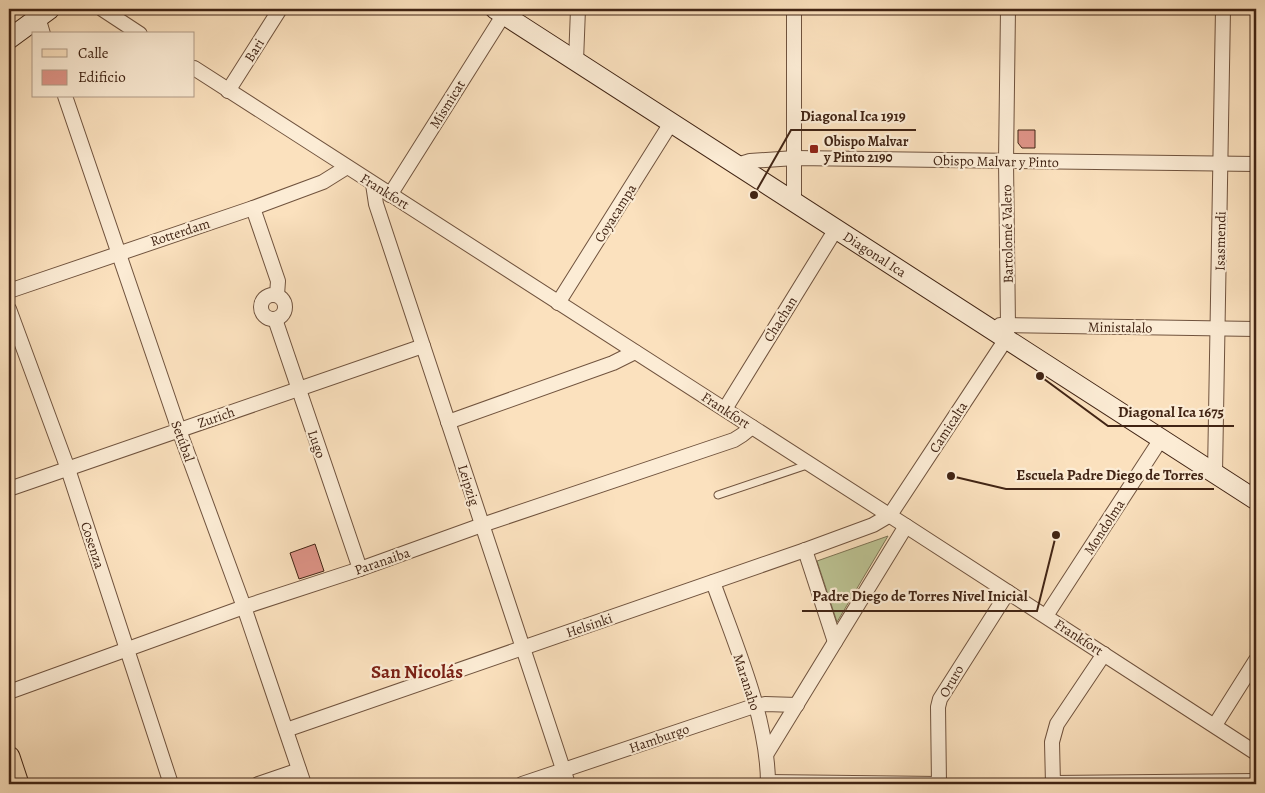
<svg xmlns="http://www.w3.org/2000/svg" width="1265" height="793" viewBox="0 0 1265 793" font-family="Alegreya,serif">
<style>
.park{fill:#bcc393;stroke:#7e7454}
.building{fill:#df9488;stroke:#412414}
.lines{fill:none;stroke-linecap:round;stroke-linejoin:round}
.service-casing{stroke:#70533e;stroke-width:9}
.minor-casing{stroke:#70533e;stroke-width:16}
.secondary-casing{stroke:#412414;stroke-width:21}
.primary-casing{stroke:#412414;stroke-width:23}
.service{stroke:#fcecd5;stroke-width:7}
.minor{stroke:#fcecd5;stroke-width:14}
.secondary{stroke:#fcecd5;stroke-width:19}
.primary{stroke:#fbe1be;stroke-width:21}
.poi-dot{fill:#8f2418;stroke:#fcecd5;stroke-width:2}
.labels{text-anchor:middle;stroke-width:4.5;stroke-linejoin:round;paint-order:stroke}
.street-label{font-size:14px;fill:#412414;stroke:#fcecd5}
.poi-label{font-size:14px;font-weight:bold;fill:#412414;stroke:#fcecd5;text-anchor:start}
.district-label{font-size:19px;font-weight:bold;fill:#7a1f14;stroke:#fcecd5}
.leader{fill:none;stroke:#412414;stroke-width:2}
.callout-dot{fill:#412414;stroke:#fcecd5;stroke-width:2}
.callout-label{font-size:15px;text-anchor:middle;font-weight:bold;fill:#412414;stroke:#fcecd5;stroke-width:4.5;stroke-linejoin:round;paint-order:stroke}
</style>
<rect width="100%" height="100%" fill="#fbe1be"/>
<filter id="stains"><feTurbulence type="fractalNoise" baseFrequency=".004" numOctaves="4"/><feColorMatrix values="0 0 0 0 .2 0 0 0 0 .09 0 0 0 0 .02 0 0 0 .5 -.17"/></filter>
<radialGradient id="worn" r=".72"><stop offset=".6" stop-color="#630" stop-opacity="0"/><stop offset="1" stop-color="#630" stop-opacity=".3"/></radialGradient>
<!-- park -->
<polygon class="park" points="888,536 837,622 817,561"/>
<!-- building -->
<g class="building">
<polygon points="1018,130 1035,130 1035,148 1022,148 1018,143"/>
<polygon points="315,544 324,571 299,579 290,553"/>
</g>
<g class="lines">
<defs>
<polyline id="service" points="718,495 810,464"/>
<g id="minor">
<polyline points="102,9 140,34"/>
<polyline points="794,9 794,202"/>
<polyline points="38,17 43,34"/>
<polyline points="576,61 578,9"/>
<polyline points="194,68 906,526 1256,753"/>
<polyline points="228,91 280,9"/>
<polyline points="65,96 179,430 244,607 304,784"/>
<polyline points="737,165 750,161 795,158 1256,164"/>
<polyline points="373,184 376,204 568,784"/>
<polyline points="390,195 504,14"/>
<polyline points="253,208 278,281 277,295"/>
<polyline points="9,291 253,208 323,182 347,167"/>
<circle cx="273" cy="307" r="12"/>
<polyline points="558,303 671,123"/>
<polyline points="9,309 68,469 171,784"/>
<polyline points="275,319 360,569"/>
<polyline points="1000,325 1256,329"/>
<polyline points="725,409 836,229"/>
<polyline points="448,422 613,363 635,352"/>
<polyline points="1215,473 1223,9"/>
<polyline points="9,489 423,346"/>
<polyline points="805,550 835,642"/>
<path d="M713 582C735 644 768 718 768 784"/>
<polyline points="1046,616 1161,439"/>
<polyline points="9,692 244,607 360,569 482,525 734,440 742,435 752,427"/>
<polyline points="1215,725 1256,660"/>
<polyline points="286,730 805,550 873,525 890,515 1006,339 1008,326 1006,161 1008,9"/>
<polyline points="767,753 906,526"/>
<polyline points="768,782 939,784"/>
<polyline points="1053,783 1256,781"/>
<polyline points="258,784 299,770"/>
<polyline points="522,784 751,707 765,704 797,705"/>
<polyline points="939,784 938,707 940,699 1008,592"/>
<polyline points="1053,784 1052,742 1057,724 1104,654"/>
</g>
<g id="secondary">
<path id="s1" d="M495 9 1256 500"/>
<polyline points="9,39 50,9"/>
</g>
<polyline id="primary" points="9,757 18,784"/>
</defs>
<!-- service casing -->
<use href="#service" class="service-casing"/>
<!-- minor casing -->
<use href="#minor" class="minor-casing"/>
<!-- secondary casing -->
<use href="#secondary" class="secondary-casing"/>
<!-- primary casing -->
<use href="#primary" class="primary-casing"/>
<!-- service -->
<use href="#service" class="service"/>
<!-- minor -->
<use href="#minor" class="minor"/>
<!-- secondary -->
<use href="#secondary" class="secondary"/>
<!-- primary -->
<use href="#primary" class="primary"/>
</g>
<!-- markers -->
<rect class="poi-dot" x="809" y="144" width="10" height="10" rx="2.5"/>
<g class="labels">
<!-- street labels -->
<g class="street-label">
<text transform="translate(254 50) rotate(-58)" y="5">Bari</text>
<text transform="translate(447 104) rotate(-58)" y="5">Mismicat</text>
<text transform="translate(996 161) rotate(1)" y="5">Obispo Malvar y Pinto</text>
<text transform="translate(385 191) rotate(32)" y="5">Frankfort</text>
<text transform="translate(615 213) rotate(-58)" y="5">Coyacampa</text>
<text transform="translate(180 232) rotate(-18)" y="5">Rotterdam</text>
<text transform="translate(1007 234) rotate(-91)" y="5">Bartolomé Valero</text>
<text transform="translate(1220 241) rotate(-89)" y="5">Isasmendi</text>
<text dy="5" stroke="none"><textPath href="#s1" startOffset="452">Diagonal Ica</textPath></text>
<text transform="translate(780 319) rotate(-58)" y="5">Chachan</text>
<text transform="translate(1120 327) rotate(1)" y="5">Ministalalo</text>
<text transform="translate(726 410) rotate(33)" y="5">Frankfort</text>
<text transform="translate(216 417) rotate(-19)" y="5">Zurich</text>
<text transform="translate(948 427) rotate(-57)" y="5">Camicalta</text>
<text transform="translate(183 441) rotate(70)" y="5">Setúbal</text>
<text transform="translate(317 444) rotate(71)" y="5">Lugo</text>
<text transform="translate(469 485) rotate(72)" y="5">Leipzig</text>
<text transform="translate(1104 527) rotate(-57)" y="5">Mondolma</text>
<text transform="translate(93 545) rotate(72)" y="5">Cosenza</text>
<text transform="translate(382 561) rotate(-19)" y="5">Paranaiba</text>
<text transform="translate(589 625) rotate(-19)" y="5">Helsinki</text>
<text transform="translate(1079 637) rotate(33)" y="5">Frankfort</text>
<text transform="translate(951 681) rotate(-60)" y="5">Oruro</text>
<text transform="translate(747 682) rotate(72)" y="5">Maranaho</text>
<text transform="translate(659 738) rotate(-19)" y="5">Hamburgo</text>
</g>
<!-- poi labels -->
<g class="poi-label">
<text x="824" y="146">Obispo Malvar<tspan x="824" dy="16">y Pinto 2190</tspan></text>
</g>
<!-- district labels -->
<g class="district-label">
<text x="417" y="678">San Nicolás</text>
</g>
</g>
<!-- callouts -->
<path class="leader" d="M754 195L791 130H916M1040 376L1108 426H1234M951 476L1006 489H1214M1056 535L1037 611H802"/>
<g class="callout-dot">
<circle cx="754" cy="195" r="5"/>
<circle cx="1040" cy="376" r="5"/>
<circle cx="951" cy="476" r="5"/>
<circle cx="1056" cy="535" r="5"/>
</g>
<g class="callout-label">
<text x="853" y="121">Diagonal Ica 1919</text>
<text x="1171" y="417">Diagonal Ica 1675</text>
<text x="1110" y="480">Escuela Padre Diego de Torres</text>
<text x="920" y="601">Padre Diego de Torres Nivel Inicial</text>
</g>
<!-- margin -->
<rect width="1265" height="793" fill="none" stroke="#fbe1be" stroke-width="30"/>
<rect x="10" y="10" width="1245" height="773" fill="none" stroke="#412414" stroke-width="2.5"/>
<rect x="15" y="15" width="1235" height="763" fill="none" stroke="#412414"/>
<!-- legend -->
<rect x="32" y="32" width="162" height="65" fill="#fcecd5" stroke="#b19c88"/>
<rect x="42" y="49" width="25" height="8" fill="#fbe1be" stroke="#b19c88"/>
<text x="78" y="58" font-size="15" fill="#412414">Calle</text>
<rect x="42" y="70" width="25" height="15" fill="#df9488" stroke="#b19c88"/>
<text x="78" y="82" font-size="15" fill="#412414">Edificio</text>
<rect width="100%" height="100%" filter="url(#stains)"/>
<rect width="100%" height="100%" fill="url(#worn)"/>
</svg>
